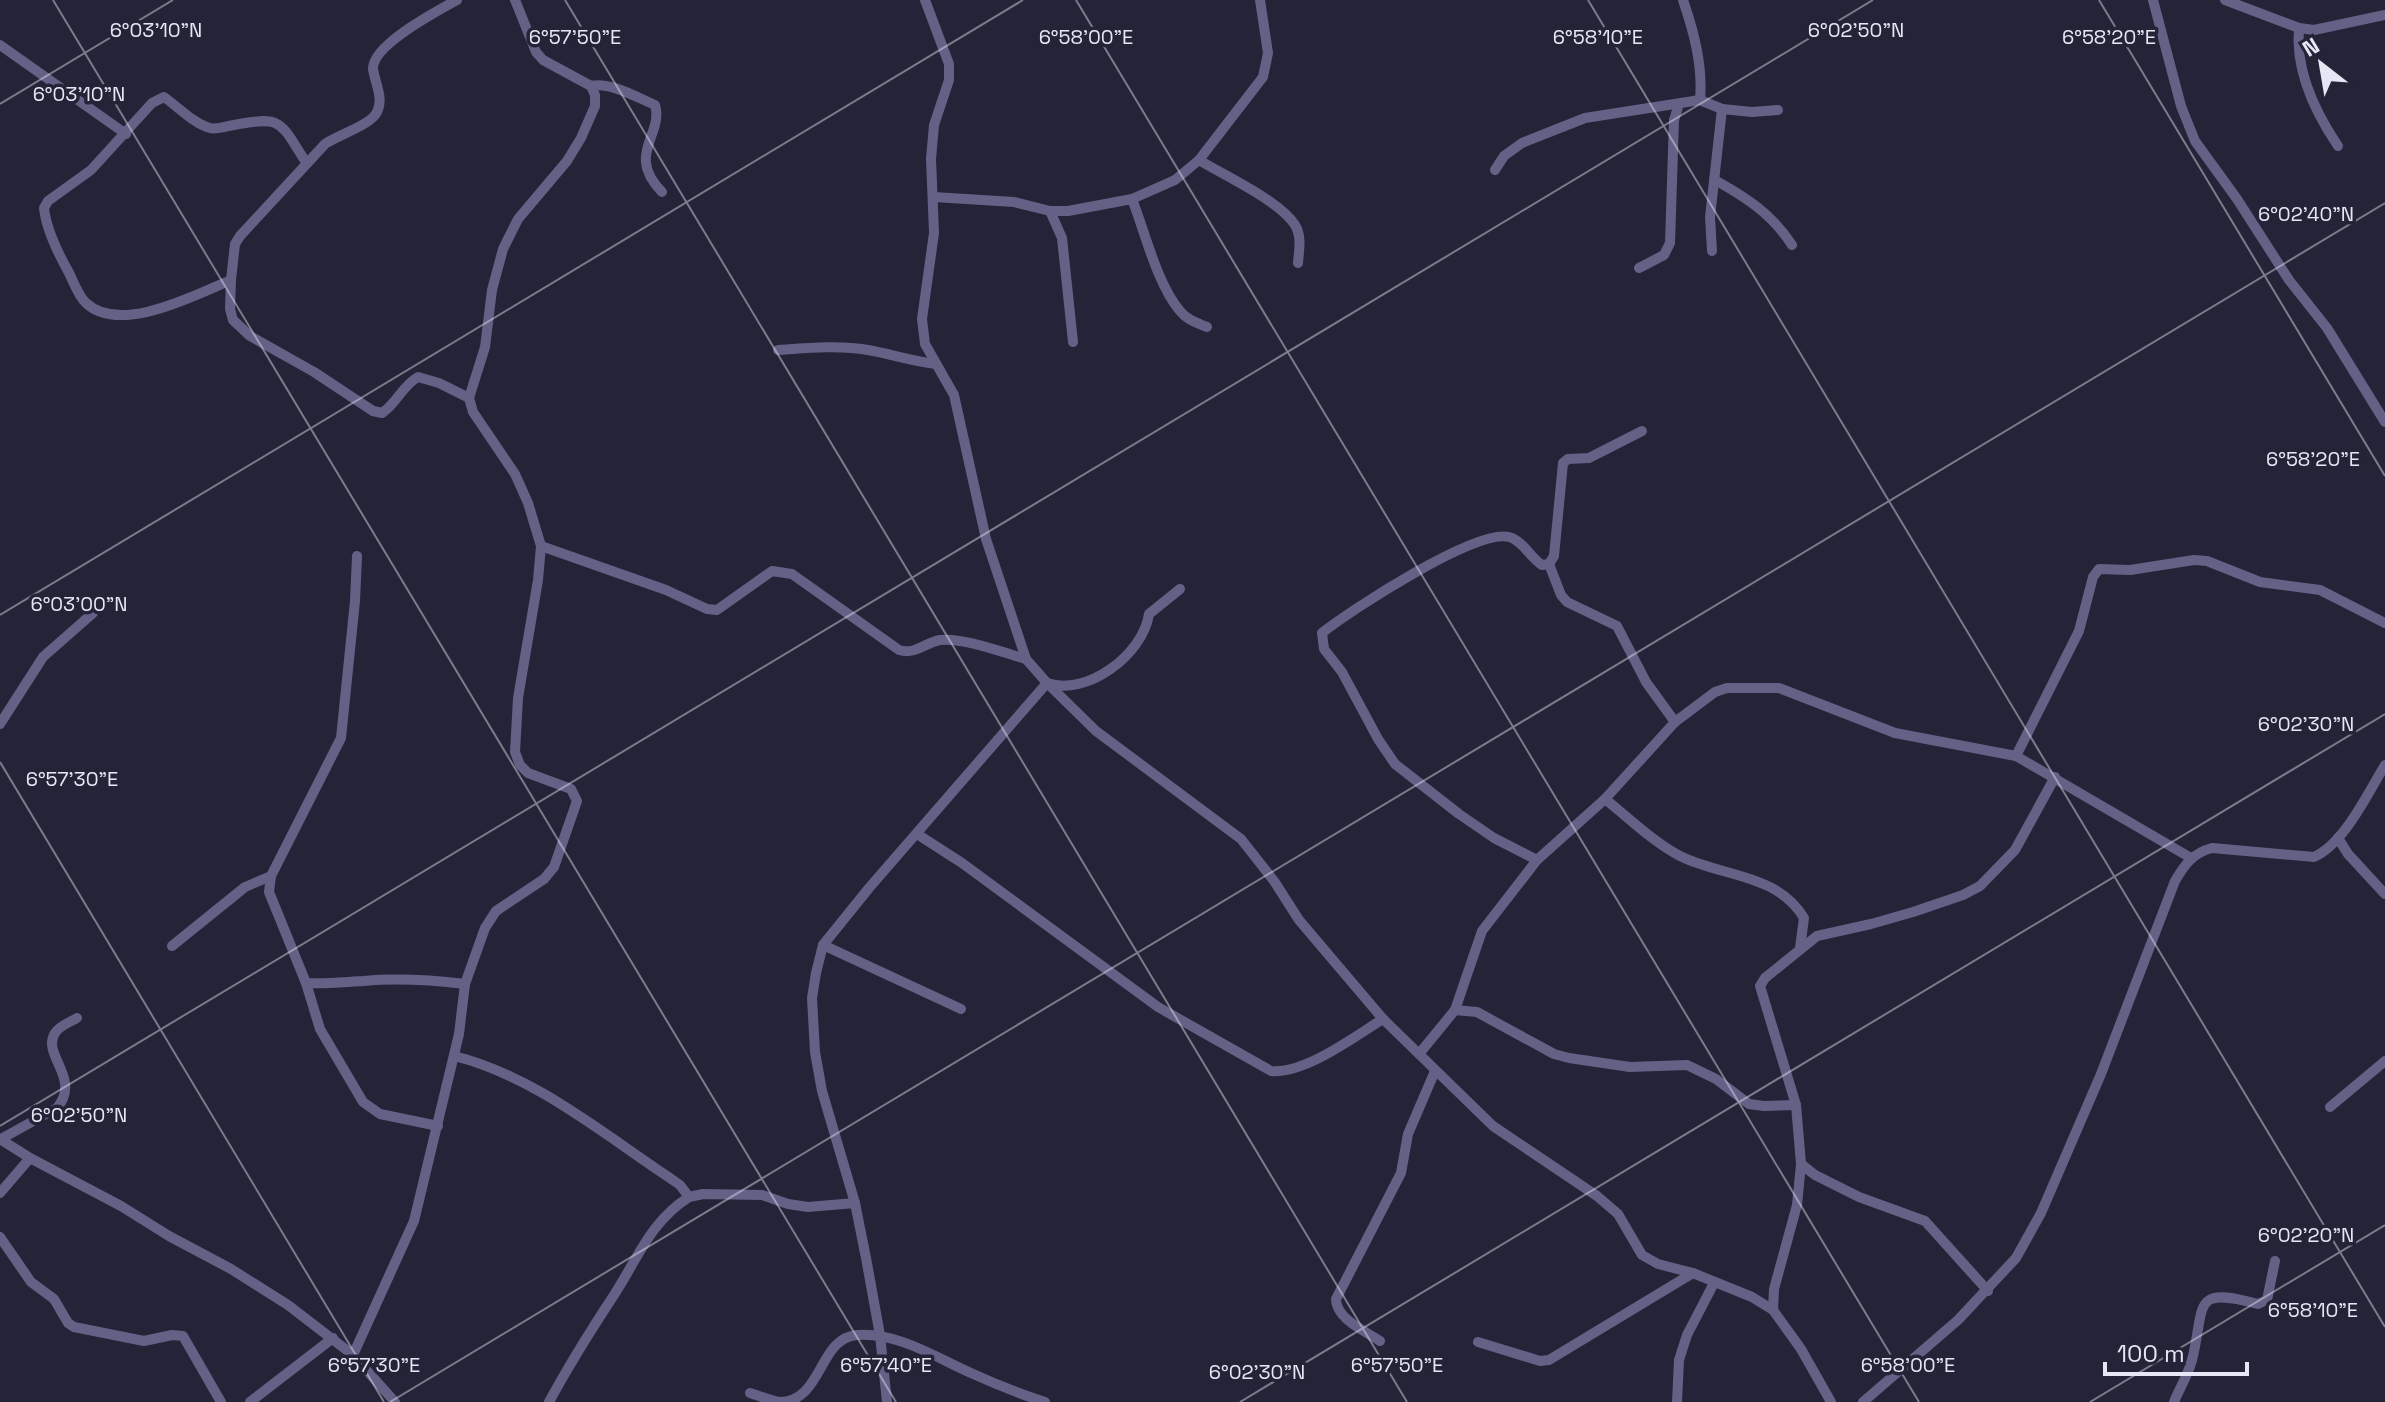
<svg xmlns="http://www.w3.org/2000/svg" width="2385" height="1402" viewBox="0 0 2385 1402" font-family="'Space Grotesk',sans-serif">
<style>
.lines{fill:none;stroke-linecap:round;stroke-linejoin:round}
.minor{stroke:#636286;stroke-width:10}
.ticks{fill:none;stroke:#e6e7f4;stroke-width:2;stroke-opacity:0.45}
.ticks-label{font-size:20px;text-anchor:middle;fill:#e6e7f4;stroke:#242337;stroke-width:7;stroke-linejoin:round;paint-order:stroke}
</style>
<rect width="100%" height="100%" fill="#242337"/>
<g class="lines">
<!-- minor -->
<g class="minor">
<path d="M457 0C437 11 372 45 373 69 375 83 384 98 377 112 371 125 338 135 325 144L240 236 235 244 231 280 230 309 233 320 250 336 314 372 373 411 382 413C397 403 402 386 418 377L439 383 469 398"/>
<polyline points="925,0 949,64 949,80 934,125 931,159 934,233 922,319 925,344 954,395 986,539 1026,659 1047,683 1096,731 1241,839 1274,881 1299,920 1383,1019 1493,1126 1597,1196 1618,1214 1642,1255 1658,1264 1693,1273 1752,1297 1773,1310 1801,1349 1831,1402"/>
<path d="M1683 0C1694 32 1703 66 1700 100"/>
<polyline points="2153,0 2181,106 2195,141 2237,199 2289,280 2327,328 2385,422"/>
<polyline points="2225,0 2299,28 2314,30 2385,15"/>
<path d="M2299 28C2295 70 2315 112 2338 146"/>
<polyline points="0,45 126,134"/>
<path d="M591 86C611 82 636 97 655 105 664 135 625 154 662 192"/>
<path d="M1199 160C1225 176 1280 201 1295 225 1302 236 1299 250 1298 263"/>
<polyline points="1495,170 1504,156 1522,143 1585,118 1700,100 1722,109 1752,112 1778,110"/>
<path d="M1715 180C1747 198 1772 214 1792 245"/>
<polyline points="934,197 1014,202 1050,211 1068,211 1132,199 1175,180 1199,160 1263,77 1268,53 1260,0"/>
<path d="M1132 199C1145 232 1157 284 1180 311 1187 320 1197 323 1207 327"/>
<polyline points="1050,211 1062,238 1073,342"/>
<polyline points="1712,251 1710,217 1722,109"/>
<polyline points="1639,268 1664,255 1670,243 1674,120 1679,104"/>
<path d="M231 280C195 295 120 335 86 303 78 296 73 280 68 271 58 253 46 229 44 208L48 201 91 170 152 103 164 97C177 106 194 124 210 128 217 130 227 126 234 125 284 115 280 123 306 162"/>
<path d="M778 350C807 348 839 345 868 350 891 354 911 361 936 364"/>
<path d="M541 546 666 590 707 609 717 610 772 571 792 574 899 650C916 655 924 643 940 640 963 637 1004 653 1026 659"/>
<polyline points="357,556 355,601 341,738 271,876 269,892 306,983 320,1029 363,1102 380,1114 438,1126"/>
<polyline points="1549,564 1561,595 1567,602 1617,626 1646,682 1675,722"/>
<polyline points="0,724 43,657 93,613"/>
<polyline points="2016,756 2079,631 2093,577 2099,569 2130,570 2194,560 2207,561 2260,582 2320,590 2385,623"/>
<path d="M1605 799C1629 818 1653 842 1680 856 1722 877 1777 873 1804 918L1800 948"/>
<path d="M917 834 962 863 1158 1007 1271 1071C1305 1074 1354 1037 1383 1019"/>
<polyline points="2338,838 2348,854 2385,894"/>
<path d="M1537 860 1494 838 1459 814 1395 764 1378 739 1342 672 1324 649 1322 633C1351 610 1475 529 1509 537 1522 540 1531 558 1542 565L1549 564 1554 556 1563 463 1568 459 1589 458 1642 431"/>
<polyline points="823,945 961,1009"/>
<polyline points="172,946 245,887 271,876"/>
<path d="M306 983C326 984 344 982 363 981 397 978 431 980 465 984"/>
<polyline points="1455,1010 1477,1012 1554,1054 1569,1058 1630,1067 1687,1065 1716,1079 1749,1104 1764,1106 1796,1105"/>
<polyline points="1419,1054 1455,1010 1482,931 1537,860 1605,799 1675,722 1715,692 1727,688 1779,688 1895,733 2016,756 2191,858"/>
<path d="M454 1056C532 1075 601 1132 667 1176L680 1185 689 1197 703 1194 762 1195 788 1204 808 1207 855 1203"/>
<polyline points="2330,1107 2385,1061"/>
<polyline points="0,1139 30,1158 121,1206 169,1236 231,1269 288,1305 353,1355 395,1402"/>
<path d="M1 1139 57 1108C82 1078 41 1055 55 1033 59 1026 70 1022 77 1018"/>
<polyline points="1801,1164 1815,1175 1859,1197 1925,1221 1988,1291"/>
<polyline points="0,1193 30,1158"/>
<polyline points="0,1237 31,1282 54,1299 68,1323 74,1327 144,1341 172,1335 183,1336 221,1402"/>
<polyline points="1773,1310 1774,1289 1797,1205 1801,1164 1796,1105 1760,986 1765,978 1817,936 1871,924 1913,912 1963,895 1980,886 2015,850 2055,777"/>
<path d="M1380 1341C1365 1331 1336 1319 1336 1299L1401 1173 1408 1134 1435 1071"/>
<polyline points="1478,1342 1540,1361 1549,1360 1693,1273"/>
<polyline points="353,1355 414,1221 459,1034 465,984 485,928 496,911 544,879 554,867 577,801 571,789 528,773 520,765 515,752 518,698 538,580 541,546 528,503 515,474 473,412 469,398 485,347 492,290 503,249 518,219 567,161 581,138 595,106 595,95 591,86 543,60 536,52 515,0"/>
<path d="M750 1393C759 1396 769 1400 779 1402 823 1402 818 1338 857 1335 897 1332 935 1357 971 1373 995 1384 1020 1394 1045 1402"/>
<polyline points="250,1402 333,1338"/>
<path d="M549 1402C569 1365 591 1330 614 1295 638 1258 650 1222 689 1197"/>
<path d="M887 1402 880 1335 866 1258 855 1203 822 1091 815 1052 812 998 816 973 823 945 869 888 1047 683C1086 697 1143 655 1149 614L1180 589"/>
<polyline points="1677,1402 1679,1360 1687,1335 1714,1283"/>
<path d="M1863 1402 1958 1320 2016 1258 2041 1213 2101 1074 2175 881C2185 864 2193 853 2212 848L2314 857C2344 844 2368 793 2385 765"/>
<path d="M2174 1402C2180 1387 2190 1372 2193 1356 2205 1304 2192 1286 2258 1304L2267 1300 2275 1261"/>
</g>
</g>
<!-- ticks -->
<path class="ticks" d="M53 0 896 1402M565 0 1407 1402M1076 0 1919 1402M1588 0 2385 1327M2099 0 2385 476M0 104 173 0M0 615 1023 0M0 762 384 1402M0 1126 1873 0M390 1402 2385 203M1240 1402 2385 714M2090 1402 2385 1225"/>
<g class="ticks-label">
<text x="156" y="37">6°03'10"N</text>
<text x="1856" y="37">6°02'50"N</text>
<text x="2109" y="44">6°58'20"E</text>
<text x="575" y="44">6°57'50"E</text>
<text x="1086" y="44">6°58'00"E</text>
<text x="1598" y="44">6°58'10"E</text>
<text x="79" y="101">6°03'10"N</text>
<text x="2306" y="221">6°02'40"N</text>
<text x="2313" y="466">6°58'20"E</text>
<text x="79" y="611">6°03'00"N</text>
<text x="2306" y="731">6°02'30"N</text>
<text x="72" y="786">6°57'30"E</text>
<text x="79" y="1122">6°02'50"N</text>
<text x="2306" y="1242">6°02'20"N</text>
<text x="2313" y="1317">6°58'10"E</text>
<text x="374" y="1372">6°57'30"E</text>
<text x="886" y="1372">6°57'40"E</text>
<text x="1397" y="1372">6°57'50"E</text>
<text x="1908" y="1372">6°58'00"E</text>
<text x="1257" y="1379">6°02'30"N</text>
</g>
<!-- north arrow -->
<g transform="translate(2321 64) rotate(329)" stroke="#242337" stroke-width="6" paint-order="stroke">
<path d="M0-6L14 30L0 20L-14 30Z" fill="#e6e7f4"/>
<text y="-12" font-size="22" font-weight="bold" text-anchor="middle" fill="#e6e7f4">N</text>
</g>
<!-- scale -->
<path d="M2105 1362v12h142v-12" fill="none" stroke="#e6e7f4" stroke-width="4"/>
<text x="2117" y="1362" font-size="24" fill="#e6e7f4" stroke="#242337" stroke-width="6" paint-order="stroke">100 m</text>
</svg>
